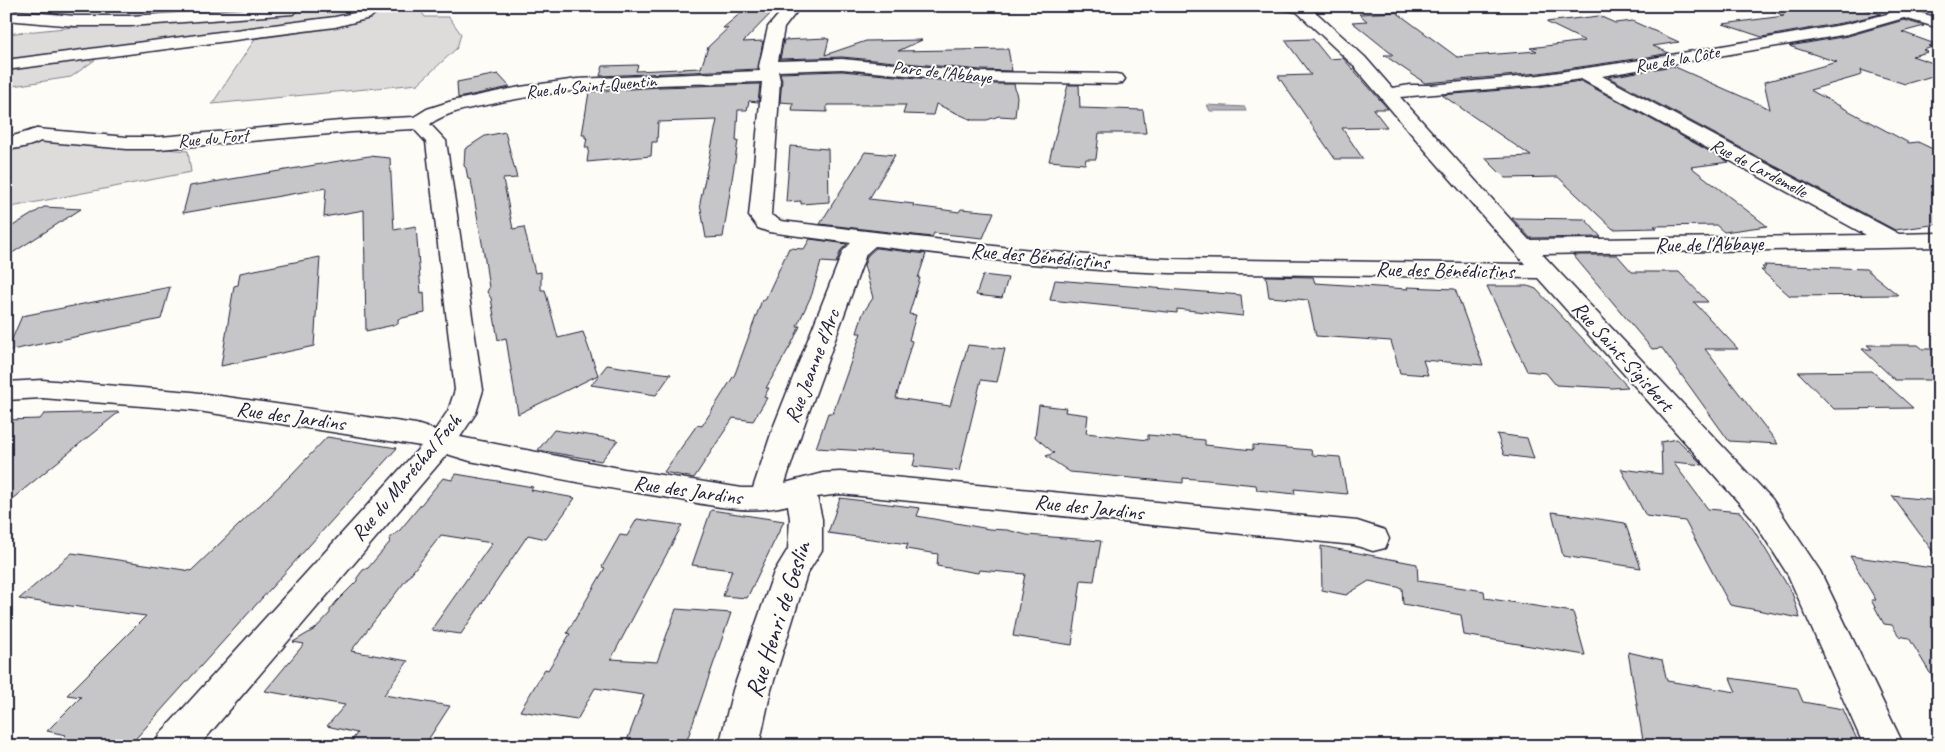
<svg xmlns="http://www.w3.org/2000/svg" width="1945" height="752" viewBox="0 0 1945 752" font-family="Caveat,sans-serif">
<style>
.green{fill:#dddcdb;stroke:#807f8b}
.water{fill:#b2b2b7;stroke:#787885}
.building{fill:#c6c6c8;stroke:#22223b}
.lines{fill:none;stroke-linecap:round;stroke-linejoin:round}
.street-casing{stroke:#22223b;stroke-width:3}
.secondary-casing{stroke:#22223b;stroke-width:3}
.street{fill:#fdfcf7;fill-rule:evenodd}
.secondary{fill:#fdfcf7;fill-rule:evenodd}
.labels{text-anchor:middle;stroke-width:4;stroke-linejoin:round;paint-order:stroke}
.far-street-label{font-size:18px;fill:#22223b;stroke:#fdfcf7}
.street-label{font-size:21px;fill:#22223b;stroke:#fdfcf7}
.near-street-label{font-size:25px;fill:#22223b;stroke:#fdfcf7}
</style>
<rect width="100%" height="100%" fill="#fdfcf7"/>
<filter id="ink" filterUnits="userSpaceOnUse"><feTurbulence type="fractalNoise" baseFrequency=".02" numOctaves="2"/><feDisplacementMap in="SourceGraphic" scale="10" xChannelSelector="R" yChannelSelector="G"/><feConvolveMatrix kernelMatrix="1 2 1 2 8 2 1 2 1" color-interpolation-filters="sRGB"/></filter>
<g filter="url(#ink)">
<!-- green -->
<g class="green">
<polygon points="6,6 417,6 425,17 449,17 461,34 457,48 418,84 212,104 259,33 106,52 71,77 6,87 6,34 123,22 6,15"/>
<polygon points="54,139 188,151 191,172 6,208 6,146"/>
</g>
<!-- water -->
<polygon class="water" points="1207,105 1245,107 1246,111 1210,111"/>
<!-- building -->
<g class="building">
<polygon points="749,6 778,6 743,42 763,41 758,69 600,76 603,66 638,65 636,71 701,68 708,47 728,28 723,28"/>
<polygon points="1763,6 1854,6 1881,14 1847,22 1762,37 1723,24 1784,16"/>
<polygon points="1396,12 1457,57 1537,51 1530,48 1585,41 1546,22 1599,16 1615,23 1632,21 1679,42 1653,46 1669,53 1648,57 1539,73 1425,83 1384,55 1393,55 1352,22 1367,21 1359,14"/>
<polygon points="1904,20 1924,26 1902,32 1935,44 1928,46 1933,47 1923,50 1928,52 1912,56 1939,65 1939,74 1905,84 1861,70 1862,75 1810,90 1909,143 1918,142 1939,152 1939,224 1895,230 1608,77 1673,66 1770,109 1764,82 1837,62 1789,46 1848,36"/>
<polygon points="826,38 826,39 829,39 825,55 866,41 922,40 898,51 1008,49 1012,71 981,70 842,57 780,59 784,40"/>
<polygon points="1313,39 1329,59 1343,58 1388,109 1373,109 1387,127 1342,128 1363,159 1335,159 1278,76 1311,75 1285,40"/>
<polygon points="842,71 981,84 1014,84 1017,97 1015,117 999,116 987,120 972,120 936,104 933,115 903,114 906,105 827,105 827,112 792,111 793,103 780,102 782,80 780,73"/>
<polygon points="498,74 510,87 458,98 457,82"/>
<polygon points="1581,81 1729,162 1691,167 1767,226 1724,232 1716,225 1654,226 1657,228 1613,229 1558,177 1505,178 1485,158 1531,156 1442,95 1539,87"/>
<polygon points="760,84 758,102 749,101 747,110 738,110 736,141 738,141 723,237 706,238 700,203 717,120 658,122 657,142 652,142 651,156 587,162 589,148 585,148 587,138 585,138 585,135 582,135 589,92 660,87"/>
<polygon points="1068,85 1079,85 1080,108 1143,110 1146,133 1099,133 1096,159 1086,159 1085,164 1049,161"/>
<polygon points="505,132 517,178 503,179 513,229 524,227 535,273 541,272 541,290 545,290 558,338 583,332 598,375 518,414 506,338 498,340 491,298 487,292 489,288 485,260 471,180 468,179 466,168 464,166 465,149 485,136"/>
<polygon points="790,146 828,149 829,202 801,204 801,201 786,202"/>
<polygon points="865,152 895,155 869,199 914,204 913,206 945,210 959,212 961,209 994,212 983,238 934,233 932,237 820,224"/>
<polygon points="369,156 390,158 394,230 416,226 421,293 424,292 425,313 398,319 398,324 366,331 364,210 324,217 326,188 183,213 190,186"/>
<polygon points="44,207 81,209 6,257 6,230"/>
<polygon points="1512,218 1585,219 1601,237 1530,238"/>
<polygon points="810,239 847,244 841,250 836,263 821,262 812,294 797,326 800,326 792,343 766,388 769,388 764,397 767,398 753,421 733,418 694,478 664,472 697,425 702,426 735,374 762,300 765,300 789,248 804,249"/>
<polygon points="876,248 926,254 918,278 920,278 909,314 916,315 909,340 912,341 896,398 950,406 968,345 1005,349 997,382 981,380 959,471 913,466 916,454 816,448 828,413 833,413 861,333 857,333 863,313 873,298 864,265 868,255"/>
<polygon points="1573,255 1617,255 1632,272 1679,272 1708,302 1694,302 1738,349 1705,349 1778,444 1729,441 1662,348 1652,349"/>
<polygon points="320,257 314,346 221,366 234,286 238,285 240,273"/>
<polygon points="1764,265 1866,269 1898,295 1790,296 1761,270 1765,270 1762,267 1766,267"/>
<polygon points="983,275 1008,278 1002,298 976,295"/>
<polygon points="1266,276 1313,277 1315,283 1408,289 1407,287 1455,289 1483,365 1423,360 1428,375 1400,373 1391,341 1316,336 1308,300 1269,297"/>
<polygon points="1055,280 1241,295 1243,316 1177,309 1177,313 1050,300"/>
<polygon points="1487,286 1528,286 1536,289 1628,387 1612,388 1556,385 1546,373 1527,371"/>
<polygon points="170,287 161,319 7,351 22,316"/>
<polygon points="1867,345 1918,345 1923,349 1939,349 1939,380 1895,380 1862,349 1872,349"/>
<polygon points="607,365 647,371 671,374 656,395 591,385"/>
<polygon points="1872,371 1913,408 1834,409 1798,372"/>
<polygon points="1039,405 1066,408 1065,412 1088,415 1086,433 1148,440 1148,435 1205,440 1205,445 1253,450 1253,445 1311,450 1312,455 1340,457 1347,494 1294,489 1295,494 1257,490 1256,485 1207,480 1183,478 1183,483 1070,472 1046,456 1054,453 1035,437"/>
<polygon points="119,412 67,454 6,504 6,420 40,419 44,414"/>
<polygon points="554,430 594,436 618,440 601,461 538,450"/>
<polygon points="1497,434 1527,438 1534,459 1504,455"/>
<polygon points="327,437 397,448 129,746 56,746 66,735 47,731 81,697 67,695 146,616 19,599 72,553 191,571 290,476"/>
<polygon points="1677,439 1703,465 1673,462 1708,509 1740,512 1755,532 1792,593 1800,618 1730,605 1685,521 1646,516 1621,469 1662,474 1661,442"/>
<polygon points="456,474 533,487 531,490 575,498 546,539 528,535 461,634 431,630 492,543 441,535 351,651 408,661 384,695 450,706 424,746 348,746 357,733 327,726 345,705 265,691 304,644 293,642 315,629 330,613 330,610 336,602 357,581 357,578 363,570 368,568 390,542 389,539 400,530 443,478 452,480"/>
<polygon points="1892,496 1939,501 1939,560"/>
<polygon points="840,498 920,508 917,516 989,529 1007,530 1027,535 1101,541 1094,581 1081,580 1072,645 1013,636 1025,574 979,570 978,573 937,566 938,554 906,549 908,544 828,533"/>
<polygon points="711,510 784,521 747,598 723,596 732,570 692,565"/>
<polygon points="1552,512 1625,523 1641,568 1563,556"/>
<polygon points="637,519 682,525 611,659 657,662 676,609 731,613 685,746 625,746 644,695 595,688 577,720 520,711 545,669 548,670 570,634 567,633 605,568 602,567 620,535 627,536"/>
<polygon points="1321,546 1417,564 1418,581 1484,591 1485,598 1573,612 1585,655 1464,635 1461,615 1403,604 1402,588 1369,581 1346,595 1322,590"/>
<polygon points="1850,556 1939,569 1939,688 1909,638 1899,636 1892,625 1884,624 1871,600 1876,600"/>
<polygon points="1628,652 1662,660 1667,681 1736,692 1730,678 1797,688 1803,702 1843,709 1860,746 1644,746"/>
</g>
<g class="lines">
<defs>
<path id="street" d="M786 6H801L784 28 778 61 842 59 981 72 1116 74 1122 75 1125 79 1122 83 1116 84 981 82 842 69 778 71 780 80 771 215 781 221 1011 248 1099 256 1170 259 1525 264 1432 158 1353 65 1297 12 1282 9 1280 6H1309L1365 57 1392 88 1410 85H1431L1539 75 1648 59 1847 24 1887 14 1905 6H1926L1917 12 1939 18V28L1904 18 1848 34 1602 76 1899 234 1939 233V247L1542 254 1772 499 1820 571 1904 746H1864L1788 575 1750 515 1538 278 1170 273 1099 270 1011 262 875 246 866 254 803 428 785 483 823 473 840 472 1357 521 1385 530 1389 539 1385 548 1373 551 1354 545 840 494 817 497 822 519V550L807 574 771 690 759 746H719L733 690 774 572 788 549 790 519 788 505C747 516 706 504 664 497 599 487 535 474 470 461L447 454 199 746H154L160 734 421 446 192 410 42 398 6 400V382L42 380 192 392 416 424 435 430 448 411 455 390 426 142 414 129 352 132 160 149H127L37 141 30 139 27 135 30 131 37 129 127 137H160L352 120 414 117 427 109 452 101 520 87 577 79 760 71 759 66 768 27ZM1581 79 1866 235 1529 240 1400 97 1539 85ZM762 82 749 216 758 228 769 232 851 243 843 251 773 428 753 488H742L624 469 460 437 476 413 483 390 446 141 430 124C449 111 470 108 492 104 580 84 672 85 762 82Z"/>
<g id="secondary">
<polygon points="288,6 293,8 296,11 293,14 130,26 75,26 6,20 6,10 75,16 130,16"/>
<polygon points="361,6 378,6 380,9 370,18 335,27 6,70 6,60 335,17 359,12 362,9"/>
<path d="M37 129 44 131 47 135C39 146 19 148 6 150V138Z"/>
</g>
</defs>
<!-- street casing -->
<use href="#street" class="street-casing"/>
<!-- secondary casing -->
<use href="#secondary" class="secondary-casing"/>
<!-- street -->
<use href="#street" class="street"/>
<!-- secondary -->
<use href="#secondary" class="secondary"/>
</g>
</g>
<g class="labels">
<!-- far-street labels -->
<g class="far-street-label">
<text transform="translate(1677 59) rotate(-10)" y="6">Rue de la Côte</text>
<text transform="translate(942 72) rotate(6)" y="6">Parc de l'Abbaye</text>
<text transform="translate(591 86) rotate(-5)" y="6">Rue du Saint-Quentin</text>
<text transform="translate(213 138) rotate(-5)" y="6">Rue du Fort</text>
<text transform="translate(1759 168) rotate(28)" y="6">Rue de Lardemelle</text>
</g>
<!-- street labels -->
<g class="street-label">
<text transform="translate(1709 244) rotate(-1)" y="7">Rue de l'Abbaye</text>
<text transform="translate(1040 256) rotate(5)" y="7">Rue des Bénédictins</text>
<text transform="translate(1445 270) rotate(1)" y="7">Rue des Bénédictins</text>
<text transform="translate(1623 356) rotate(48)" y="7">Rue Saint-Sigisbert</text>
<text transform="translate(812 366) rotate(-69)" y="7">Rue Jeanne d'Arc</text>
<text transform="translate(291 416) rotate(8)" y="7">Rue des Jardins</text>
<text transform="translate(406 477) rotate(-50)" y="7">Rue du Maréchal Foch</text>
<text transform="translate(688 490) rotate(8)" y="7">Rue des Jardins</text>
<text transform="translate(1089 507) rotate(6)" y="7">Rue des Jardins</text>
</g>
<!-- near-street labels -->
<g class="near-street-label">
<text transform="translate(777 619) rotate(-72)" y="9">Rue Henri de Geslin</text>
</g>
</g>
<!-- margin -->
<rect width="1945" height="752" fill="none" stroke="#fdfcf7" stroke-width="25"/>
<rect x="12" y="12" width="1920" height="727" fill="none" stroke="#22223b" stroke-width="2" filter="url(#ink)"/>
</svg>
